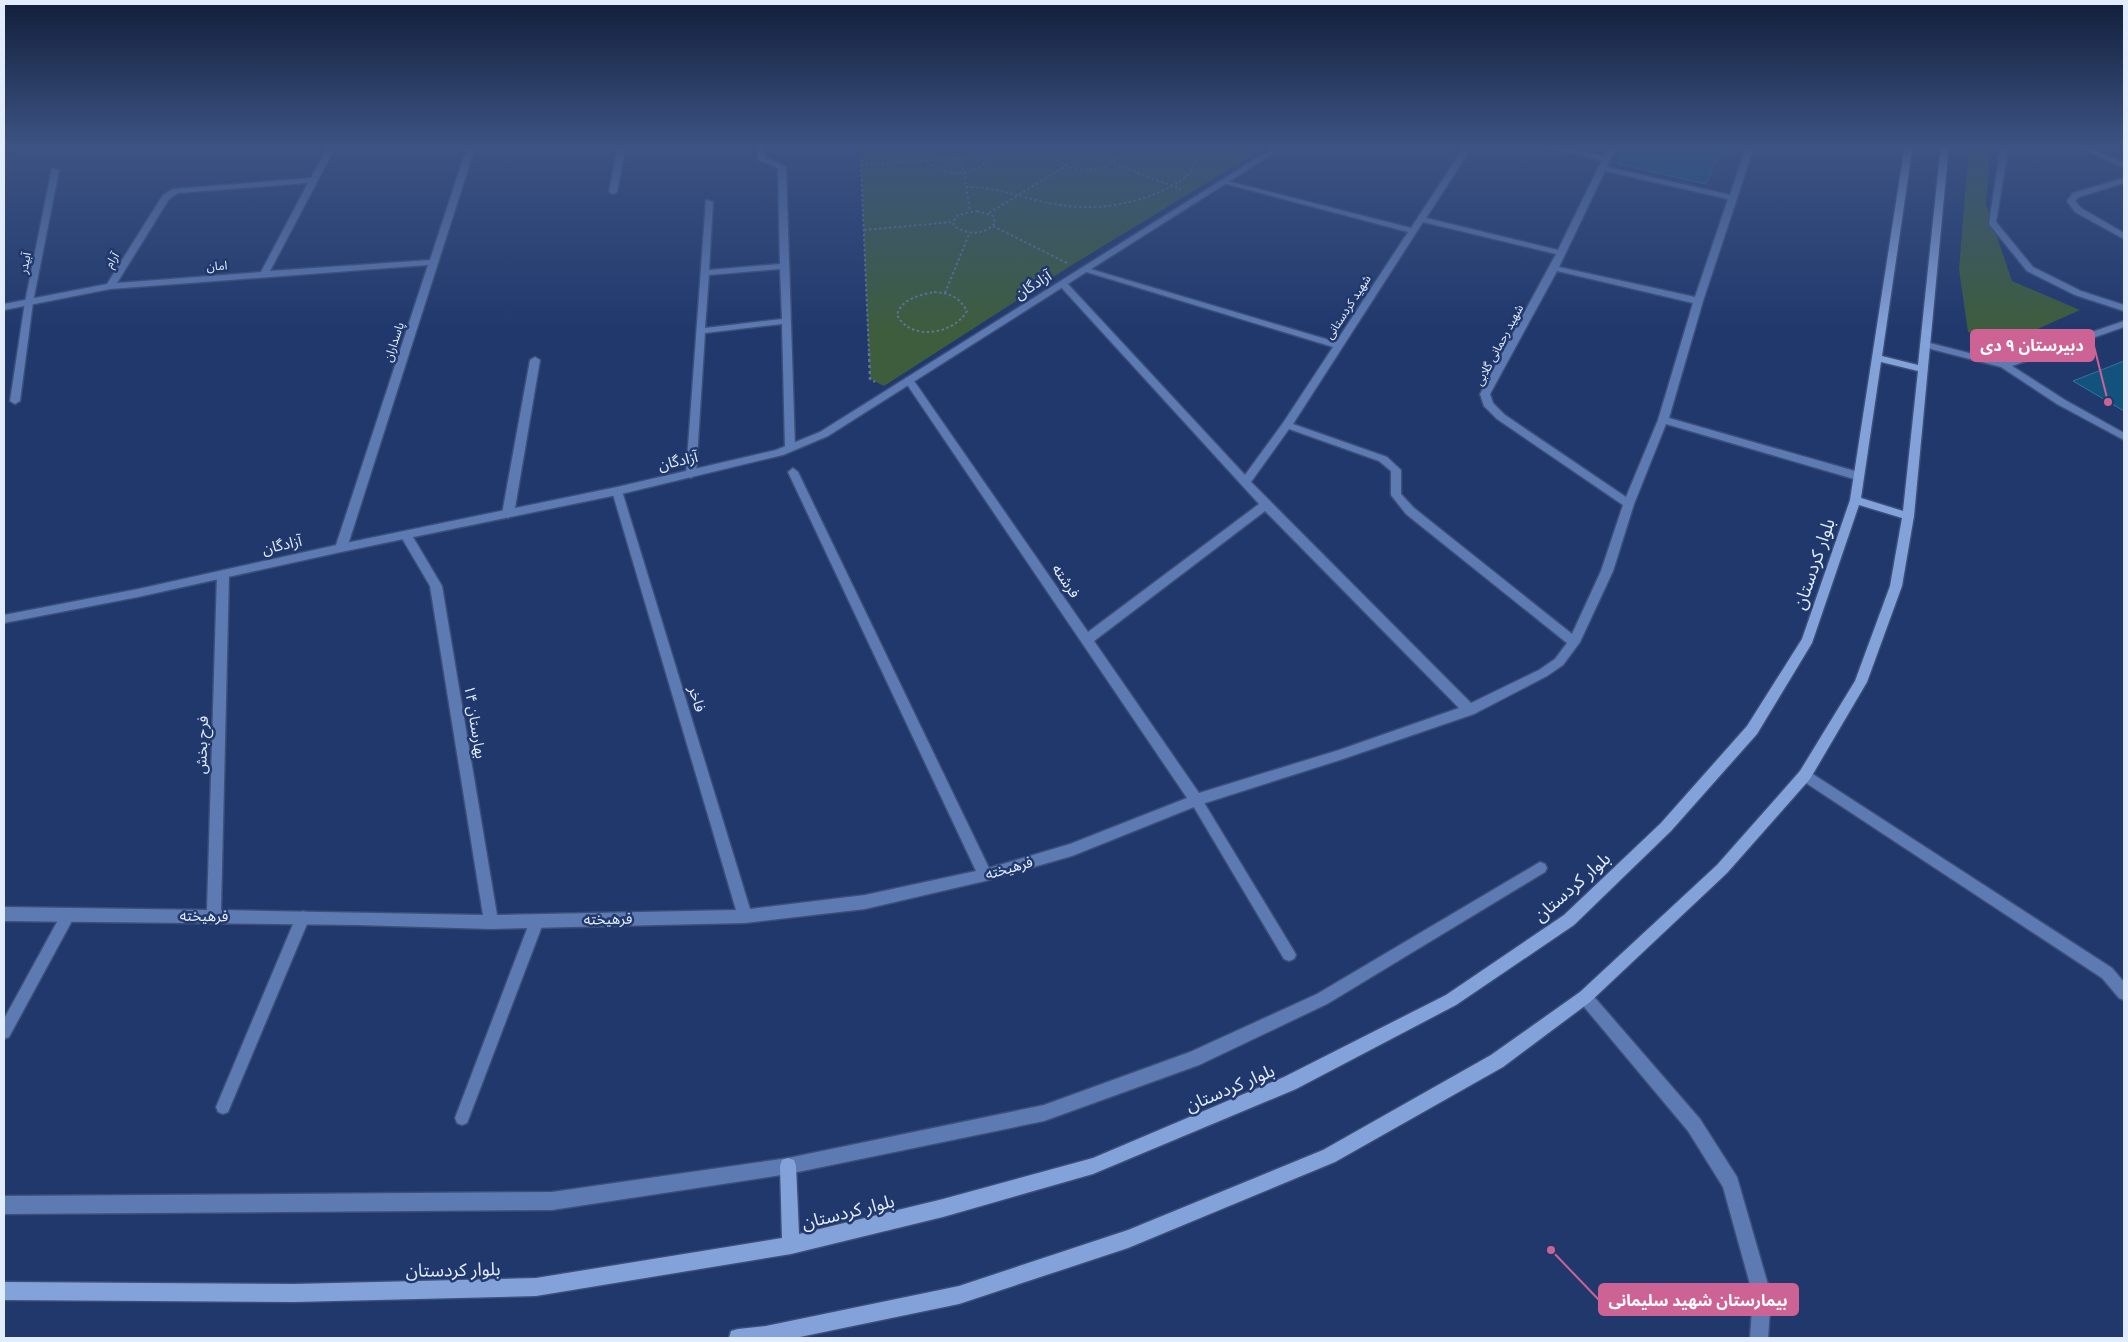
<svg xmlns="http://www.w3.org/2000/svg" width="2128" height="1342" viewBox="0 0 2128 1342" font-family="Merriweather,'Noto Sans Arabic',serif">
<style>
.green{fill:#3d5d3c}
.building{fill:#11537d;stroke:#36739f}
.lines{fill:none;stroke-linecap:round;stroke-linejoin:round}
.lane-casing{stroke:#3c4f78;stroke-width:3}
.street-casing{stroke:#3c4f78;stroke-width:3}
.secondary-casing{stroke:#3c4f78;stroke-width:3}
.primary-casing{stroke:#3c4f78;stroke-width:3}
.path-far1{stroke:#61749d;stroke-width:2;stroke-dasharray:2.5 2.5;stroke-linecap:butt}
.path{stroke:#61749d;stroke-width:2.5;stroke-dasharray:3 3;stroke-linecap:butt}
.lane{fill:#5d7ab3;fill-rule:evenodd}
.street{fill:#5d7ab3;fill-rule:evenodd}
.secondary{fill:#5d7ab3;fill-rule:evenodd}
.primary{fill:#84a2da;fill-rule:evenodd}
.labels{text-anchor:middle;stroke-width:5;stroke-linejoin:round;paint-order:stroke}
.far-street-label{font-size:12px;fill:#e2ecff;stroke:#20386c}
.street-label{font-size:15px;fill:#e2ecff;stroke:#20386c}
.near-street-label{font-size:18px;fill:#e2ecff;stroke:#20386c}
.leader{fill:none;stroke:#cd6294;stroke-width:2}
.callout-dot{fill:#cd6294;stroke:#20386c;stroke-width:2}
.callout{fill:#cd6294;stroke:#cd6294;stroke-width:2}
.callout-label{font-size:16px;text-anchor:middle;font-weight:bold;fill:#fff}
</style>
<rect width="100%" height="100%" fill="#20386c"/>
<!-- green -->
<g class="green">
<polygon points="4,144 97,144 4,153"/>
<polygon points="860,144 1271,144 1072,265 884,386 870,379"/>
<polygon points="1969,144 1991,144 1986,204 2012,281 2080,310 2011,341 1968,332 1959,269"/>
</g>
<!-- building -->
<g class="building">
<polygon points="1628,144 1723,144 1706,184 1618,164"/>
<polygon points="2124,361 2124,411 2073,381"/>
</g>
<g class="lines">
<defs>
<g id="lane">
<polygon points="52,168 59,170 33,302 20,401 15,404 10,401 25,302"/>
<polygon points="1196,795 1200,796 1294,951 1296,955 1294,959 1289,961 1284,959 1192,804 1190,800 1192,796"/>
<polygon points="68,909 73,911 75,915 73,919 9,1037 4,1039 4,1019 63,911"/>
<polygon points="303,911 308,913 310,917 228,1112 223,1114 218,1112 216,1107 296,917 298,913"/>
<polygon points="537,915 542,917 544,921 469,1118 467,1123 462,1125 457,1123 455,1118 530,921 532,917"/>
</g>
<g id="street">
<path d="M329 144H337L270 271 430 260 468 144H476L347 548 341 552 335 548 428 265 110 289 4 310V304L107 284 163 195 173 189 311 178ZM308 183 261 272 117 283 169 199 178 193Z"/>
<polygon points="618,144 626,144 617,192 613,194 609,192"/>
<path d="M757 144H765V157L786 167 795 448 790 451 785 448 782 324 705 333 696 474 691 478 686 474 706 200 713 202 709 270 780 264 778 168 758 160ZM780 269 782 319 705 328 709 275Z"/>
<path d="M1466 144H1474L1426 218 1558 250 1602 160 1537 146 1536 144H1549L1604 156 1610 144H1618L1607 167 1730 195 1747 144H1755L1703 301 1669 418 1862 473 1863 476 1862 479H1854L1666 424 1634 504 1613 571 1580 642 1563 665 1547 676 1474 714 1340 760 1199 805 1072 856 985 881 865 909 745 923 491 929 358 925 4 921V907L207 910 217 574 223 570 229 574 221 910 483 915 430 586 400 535 406 531 410 532 442 586 497 915 736 910 612 491 617 487 622 491 750 909 865 895 976 871 788 472 793 468 798 472 989 868 1070 844 1187 798 904 380 906 378H912L1088 632 1259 504 1060 286V282H1066L1245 475 1283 423 1333 347 1080 270 1087 268 1336 342 1408 232 1219 182 1223 180 1411 228ZM1605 171 1728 199 1695 297 1559 267ZM1423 222 1556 254 1480 394 1484 406 1497 419 1623 505 1601 571 1572 634 1414 508 1401 494V470L1387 457 1293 424ZM1557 271 1693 303 1658 420 1626 497 1505 415 1493 403 1490 394ZM1289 429 1379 461 1391 471V495L1406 514 1567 643 1555 659 1539 670 1471 703 1251 482ZM1265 511 1459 708 1339 750 1199 793 1094 641Z"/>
<polygon points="2001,144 2009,144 1996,222 2033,267 2081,291 2124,305 2124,311 2075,295 2027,271 1989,224"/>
<polygon points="2072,144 2081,144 2124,163 2124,168"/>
<polygon points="2124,178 2124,183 2079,197 2075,201 2081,208 2124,233 2124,239 2075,212 2067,201 2073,193"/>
<polygon points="2124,321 2124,327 2012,366 2065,400 2124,433 2124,440 2057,404 2001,367 1923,347 1921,345 1926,342 2004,362"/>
<polygon points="535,357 540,360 514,514 508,518 502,514 530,360"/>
<polygon points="1805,769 2112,968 2124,982 2124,1000 2119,998 2102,978 1800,779 1798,775 1800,771"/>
<polygon points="1540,862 1545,864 1547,868 1545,872 1327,1004 1199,1065 1044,1121 788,1174 552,1210 4,1214 4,1196 552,1192 788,1158 1044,1105 1190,1052 1317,994"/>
</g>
<g id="secondary">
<polygon points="1279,144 1288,144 828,436 783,455 617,495 341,552 138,597 4,623 4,615 138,589 341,544 617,487 776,450 820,432"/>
<polygon points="1585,990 1590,992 1700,1119 1737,1177 1771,1295 1768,1338 1750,1338 1753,1295 1723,1187 1688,1131 1580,1002 1577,997 1580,992"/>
</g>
<path id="primary" d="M1905 144H1913L1882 356 1918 365 1941 144H1949L1914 516 1902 586 1867 682 1810 779 1727 873 1590 1002 1503 1067 1335 1162 1128 1248 959 1304 795 1338H729L731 1331 738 1329 766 1326 959 1286 1128 1230 1323 1150 1491 1055 1580 992 1717 865 1800 771 1855 681 1890 586 1902 518 1859 505 1812 643 1757 734 1671 831 1574 925 1456 1005 1296 1089 1093 1174 943 1217 791 1254 536 1296 294 1302 4 1300V1282L294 1284 536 1278 782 1238 780 1166 782 1160 788 1158 794 1160 796 1166 799 1234 943 1199 1093 1158 1284 1077 1446 995 1564 915 1661 823 1747 726 1802 639 1850 500ZM1881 362 1918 371 1903 511 1861 498Z"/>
</defs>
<!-- lane casing -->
<use href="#lane" class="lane-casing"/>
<!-- street casing -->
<use href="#street" class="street-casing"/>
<!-- secondary casing -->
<use href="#secondary" class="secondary-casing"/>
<!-- primary casing -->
<use href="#primary" class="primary-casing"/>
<!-- path-far1 -->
<g class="path-far1">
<polyline points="860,144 869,354"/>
<path d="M946 144 929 151 926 161C944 178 976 178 989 156L987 151 972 144"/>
<polyline points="953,144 964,172 970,211"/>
<path d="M1053 144 1049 152C1067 175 1105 176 1124 153L1120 144"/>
<polyline points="1238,144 1249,147"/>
<polyline points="1124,149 1170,147 1182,144"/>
<polyline points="1114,164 1181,189"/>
<polyline points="861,165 1049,152"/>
<path d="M966 187C995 187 1013 195 1040 201 1086 213 1137 207 1177 183 1188 176 1198 167 1195 153L1202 144"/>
<path d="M977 211 993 216 995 223C984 236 967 235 954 226L953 222 958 215Z"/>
<polyline points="989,213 1066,166"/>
<polyline points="993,226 1067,263"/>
<polyline points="864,230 953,222"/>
<path d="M934 292C950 293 959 297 967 311 954 334 911 342 897 315 901 299 920 295 934 292Z"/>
<polyline points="945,293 970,232"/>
</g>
<!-- path -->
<polyline class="path" points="869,353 870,379 875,382"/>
<!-- lane -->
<use href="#lane" class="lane"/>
<!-- street -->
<use href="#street" class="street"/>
<!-- secondary -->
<use href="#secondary" class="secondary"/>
<!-- primary -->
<use href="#primary" class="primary"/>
</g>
<!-- sky -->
<linearGradient id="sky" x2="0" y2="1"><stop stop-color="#121f3b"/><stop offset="0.44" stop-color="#3c5383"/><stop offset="1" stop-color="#3c5383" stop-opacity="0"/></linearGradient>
<rect width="2128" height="331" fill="url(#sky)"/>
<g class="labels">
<!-- far-street labels -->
<g class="far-street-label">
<text transform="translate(112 260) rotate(-58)" y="4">آرام</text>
<text transform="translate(25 263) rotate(-79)" y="4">آبیدر</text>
<text transform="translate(217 266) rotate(-4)" y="4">امان</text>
<text transform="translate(1348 307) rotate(-57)" y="4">شهید کردستانی</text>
<text transform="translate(394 342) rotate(-72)" y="4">پاسداران</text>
<text transform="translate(1499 345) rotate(-62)" y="4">شهید رحمانی گلابی</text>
</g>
<!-- street labels -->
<g class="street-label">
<text transform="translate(1033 285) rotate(-32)" y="5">آزادگان</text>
<text transform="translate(678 461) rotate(-13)" y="5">آزادگان</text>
<text transform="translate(282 545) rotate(-13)" y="5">آزادگان</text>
<text transform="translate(1066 581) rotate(56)" y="5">فرشته</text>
<text transform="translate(697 699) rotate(73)" y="5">فاخر</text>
<text transform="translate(475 722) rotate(81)" y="5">بهارستان ۱۴</text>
<text transform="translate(202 745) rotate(-88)" y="5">فرح بخش</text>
<text transform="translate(1009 868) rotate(-16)" y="5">فرهیخته</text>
<text transform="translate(204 916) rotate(1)" y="5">فرهیخته</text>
<text transform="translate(608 919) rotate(-1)" y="5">فرهیخته</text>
</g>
<!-- near-street labels -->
<g class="near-street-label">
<text transform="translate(1814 564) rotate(-71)" y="6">بلوار کردستان</text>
<text transform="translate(1572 887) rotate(-41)" y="6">بلوار کردستان</text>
<text transform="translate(1230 1088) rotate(-23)" y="6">بلوار کردستان</text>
<text transform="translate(848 1212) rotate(-14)" y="6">بلوار کردستان</text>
<text transform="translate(453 1270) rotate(-1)" y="6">بلوار کردستان</text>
</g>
</g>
<!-- callouts -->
<path class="leader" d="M2108 402L2094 346M1551 1250L1599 1300"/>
<g class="callout-dot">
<circle cx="2108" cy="402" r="5"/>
<circle cx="1551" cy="1250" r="5"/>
</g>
<g class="callout">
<rect x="1971" y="330" width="123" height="31" rx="5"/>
<rect x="1599" y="1284" width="199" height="31" rx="5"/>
</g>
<g class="callout-label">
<text x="2032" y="351">دبیرستان ۹ دی</text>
<text x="1698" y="1306">بیمارستان شهید سلیمانی</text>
</g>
<!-- border -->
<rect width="2128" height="1342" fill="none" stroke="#e2ecff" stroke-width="10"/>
</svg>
